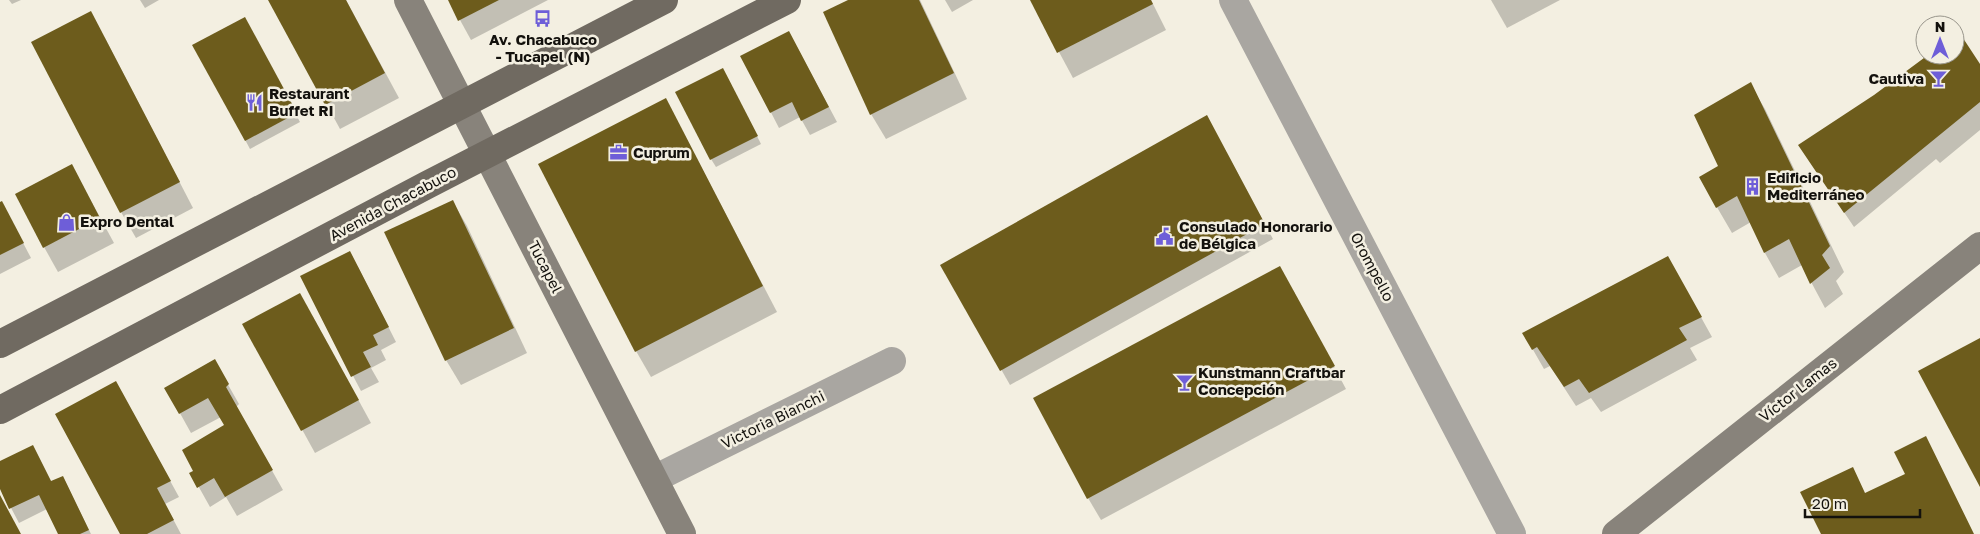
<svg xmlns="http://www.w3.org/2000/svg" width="1980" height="534" viewBox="0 0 1980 534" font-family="'Golos Text',sans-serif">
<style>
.shadow{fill:#0003}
.building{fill:#6d5c1c}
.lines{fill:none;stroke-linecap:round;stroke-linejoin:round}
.minor{stroke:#a9a6a1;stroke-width:28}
.secondary{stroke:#88837b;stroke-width:28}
.primary{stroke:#706a61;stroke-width:28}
.labels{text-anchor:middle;stroke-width:5;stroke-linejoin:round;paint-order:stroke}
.poi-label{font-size:15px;font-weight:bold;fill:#13110d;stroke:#f3efe1;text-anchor:start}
.street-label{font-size:15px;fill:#13110d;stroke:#f3efe1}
</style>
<rect width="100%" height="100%" fill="#f3efe1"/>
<!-- shadow -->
<g class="shadow">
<polygon points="9,0 21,0 12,4"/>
<polygon points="140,0 159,0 145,8"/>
<polygon points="270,0 346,0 399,98 340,129"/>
<polygon points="449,0 548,0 471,40"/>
<polygon points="851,0 920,0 967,99 886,139 871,114"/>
<polygon points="945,0 973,0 952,12"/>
<polygon points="1031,0 1151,0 1166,30 1073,78"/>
<polygon points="1491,0 1560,0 1507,28"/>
<polygon points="244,19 300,122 250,149 194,45"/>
<polygon points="1955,36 1980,66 1980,130 1940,163 1936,159 1854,227 1809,160 1876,96 1930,55 1955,55"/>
<polygon points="105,38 193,208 136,238 121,212"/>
<polygon points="797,47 837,122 810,135 800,117 779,128 742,56"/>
<polygon points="727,77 761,144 716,167 711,159"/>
<polygon points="1750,84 1765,109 1844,272 1836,281 1843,294 1825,308 1802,265 1779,278 1765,253 1751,222 1732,233 1700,178 1720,166"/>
<polygon points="666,100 777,312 651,377 636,351"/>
<polygon points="1215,131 1273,239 1010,385 942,265"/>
<polygon points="72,166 114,243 58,272 44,247"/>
<polygon points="453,202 467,226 527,353 461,385 446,360"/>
<polygon points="0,204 10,218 31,258 0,274"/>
<polygon points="1668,258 1712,337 1690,348 1697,360 1601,412 1591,398 1576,406 1550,366 1544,369 1524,334"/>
<polygon points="358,267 396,342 381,350 386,360 371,368 379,382 361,391 301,277"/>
<polygon points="1293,290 1346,389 1101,520 1088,498"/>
<polygon points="313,317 371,423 315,453 244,324"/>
<polygon points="214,360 239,404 236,407 283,490 237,516 226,497 210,507 191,473 195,471 226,426 221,417 191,433 166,388"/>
<polygon points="124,397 179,497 165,504 181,534 122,534"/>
<polygon points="33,446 52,483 63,477 91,534 59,534 47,509 19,523 0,487 0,462"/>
</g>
<!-- building -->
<g class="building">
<polygon points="268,0 346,0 385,73 325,105"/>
<polygon points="448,0 499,0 458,21"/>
<polygon points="848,0 919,0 954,73 870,115 823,12"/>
<polygon points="1030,0 1151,0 1153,4 1057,53"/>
<polygon points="91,11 180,182 120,213 31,42"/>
<polygon points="245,17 297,113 245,141 192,45"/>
<polygon points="789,31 829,107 801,121 792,102 770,113 740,56"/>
<polygon points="1959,32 1980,64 1980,102 1844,213 1798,145 1874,95 1928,55 1955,55 1955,34"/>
<polygon points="723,68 758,136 710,160 675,92"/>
<polygon points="1751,82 1830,246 1822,255 1830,268 1810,284 1789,239 1764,253 1737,196 1716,208 1699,177 1718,166 1694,115"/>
<polygon points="666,98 763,286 635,352 538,164"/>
<polygon points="1207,115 1265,224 1000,371 940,265"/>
<polygon points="72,164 100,218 43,248 15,194"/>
<polygon points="453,200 514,328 445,361 384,232"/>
<polygon points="2,201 24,243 0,255 0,202"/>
<polygon points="350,251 389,327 373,335 378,345 363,352 371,367 351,377 300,276"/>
<polygon points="1668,256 1702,317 1679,328 1687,340 1589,393 1579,379 1564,387 1537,347 1532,350 1522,333"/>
<polygon points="1280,266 1335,366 1087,499 1033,398"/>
<polygon points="300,293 359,400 301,431 242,324"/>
<polygon points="1980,338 1980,487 1918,371"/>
<polygon points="215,359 229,384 226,387 273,470 225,497 214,478 197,488 189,473 193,471 182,450 224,425 208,398 179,414 164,388"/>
<polygon points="116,381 171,481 157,488 174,520 147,534 120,534 55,414"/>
<polygon points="1926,436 1974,534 1821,534 1800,492 1853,467 1865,493 1905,474 1894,452"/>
<polygon points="33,445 51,481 63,476 89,530 80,534 58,534 39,495 9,509 0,489 0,461"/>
<polygon points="0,495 21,534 0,534"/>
</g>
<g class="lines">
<!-- minor -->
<g class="minor">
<polyline points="1233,0 1512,534"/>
<polyline points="654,479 892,361"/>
</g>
<!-- secondary -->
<g class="secondary">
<polyline points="408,0 682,534"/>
<polyline points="1616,534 1980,246"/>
</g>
<!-- primary -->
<g class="primary">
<polyline points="0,344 664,0"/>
<polyline points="0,410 427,185 787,0"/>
</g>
</g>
<!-- icons -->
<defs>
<symbol id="bus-bare" viewBox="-9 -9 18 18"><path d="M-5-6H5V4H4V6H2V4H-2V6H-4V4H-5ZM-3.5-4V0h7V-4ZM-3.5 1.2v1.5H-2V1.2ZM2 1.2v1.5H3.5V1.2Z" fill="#6e5ed8" stroke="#f3efe1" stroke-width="2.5" paint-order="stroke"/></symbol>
<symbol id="bar-bare" viewBox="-9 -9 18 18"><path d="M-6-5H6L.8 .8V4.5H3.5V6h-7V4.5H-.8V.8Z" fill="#6e5ed8" stroke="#f3efe1" stroke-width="2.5" paint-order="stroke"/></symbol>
<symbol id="restaurant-bare" viewBox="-9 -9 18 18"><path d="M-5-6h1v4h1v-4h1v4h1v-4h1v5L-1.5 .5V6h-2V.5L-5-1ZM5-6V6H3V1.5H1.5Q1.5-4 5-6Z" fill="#6e5ed8" stroke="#f3efe1" stroke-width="2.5" paint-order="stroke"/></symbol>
<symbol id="office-bare" viewBox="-9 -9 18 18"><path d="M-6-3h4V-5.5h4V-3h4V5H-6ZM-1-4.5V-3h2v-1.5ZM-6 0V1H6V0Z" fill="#6e5ed8" stroke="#f3efe1" stroke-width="2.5" paint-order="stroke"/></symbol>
<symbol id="building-bare" viewBox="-9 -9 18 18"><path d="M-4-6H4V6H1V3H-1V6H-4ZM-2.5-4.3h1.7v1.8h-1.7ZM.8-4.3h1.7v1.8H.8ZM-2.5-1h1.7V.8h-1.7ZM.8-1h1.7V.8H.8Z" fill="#6e5ed8" stroke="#f3efe1" stroke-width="2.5" paint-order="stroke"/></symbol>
<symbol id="shop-bare" viewBox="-9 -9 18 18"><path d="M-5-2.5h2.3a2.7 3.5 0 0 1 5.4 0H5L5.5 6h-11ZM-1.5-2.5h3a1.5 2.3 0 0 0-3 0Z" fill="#6e5ed8" stroke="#f3efe1" stroke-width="2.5" paint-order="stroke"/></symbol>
<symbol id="civic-bare" viewBox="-9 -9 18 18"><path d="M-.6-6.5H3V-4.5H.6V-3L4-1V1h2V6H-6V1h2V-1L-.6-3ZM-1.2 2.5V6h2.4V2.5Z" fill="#6e5ed8" stroke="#f3efe1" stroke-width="2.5" paint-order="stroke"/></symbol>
</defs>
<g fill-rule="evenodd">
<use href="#bus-bare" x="530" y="6" width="25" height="25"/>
<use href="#bar-bare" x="1926" y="66" width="25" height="25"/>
<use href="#restaurant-bare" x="242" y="90" width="25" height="25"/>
<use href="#office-bare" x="606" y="140" width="25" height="25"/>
<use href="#building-bare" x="1740" y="174" width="25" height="25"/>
<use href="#shop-bare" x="54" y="210" width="25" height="25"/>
<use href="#civic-bare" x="1152" y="224" width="25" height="25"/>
<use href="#bar-bare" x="1172" y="370" width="25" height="25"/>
</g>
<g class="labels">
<!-- poi labels -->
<g class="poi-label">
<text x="543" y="45" text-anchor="middle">Av. Chacabuco<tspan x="543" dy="17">- Tucapel (N)</tspan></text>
<text x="1924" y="84" text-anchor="end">Cautiva</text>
<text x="269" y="99">Restaurant<tspan x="269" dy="17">Buffet RI</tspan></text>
<text x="633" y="158">Cuprum</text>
<text x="1767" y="183">Edificio<tspan x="1767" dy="17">Mediterráneo</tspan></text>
<text x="80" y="227">Expro Dental</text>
<text x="1179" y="232">Consulado Honorario<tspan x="1179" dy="17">de Bélgica</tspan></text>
<text x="1198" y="378">Kunstmann Craftbar<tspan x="1198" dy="17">Concepción</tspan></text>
</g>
<!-- street labels -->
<g class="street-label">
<text transform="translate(393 204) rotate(-28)" y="5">Avenida Chacabuco</text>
<text transform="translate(545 267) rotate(63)" y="5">Tucapel</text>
<text transform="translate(1372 267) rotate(62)" y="5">Orompello</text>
<text transform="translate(1798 390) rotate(-38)" y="5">Víctor Lamas</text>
<text transform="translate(773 420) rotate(-26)" y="5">Victoria Bianchi</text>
</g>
</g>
<!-- north arrow -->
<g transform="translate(1940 40)"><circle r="24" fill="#f3efe1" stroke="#99968c"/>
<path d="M0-4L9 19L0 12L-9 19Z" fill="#6e5ed8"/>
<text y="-8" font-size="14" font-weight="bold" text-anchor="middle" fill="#13110d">N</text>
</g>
<!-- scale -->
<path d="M1805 509v8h115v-8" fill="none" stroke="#13110d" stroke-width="2.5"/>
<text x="1812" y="509" font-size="15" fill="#13110d" stroke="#f3efe1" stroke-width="4" paint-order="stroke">20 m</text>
</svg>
